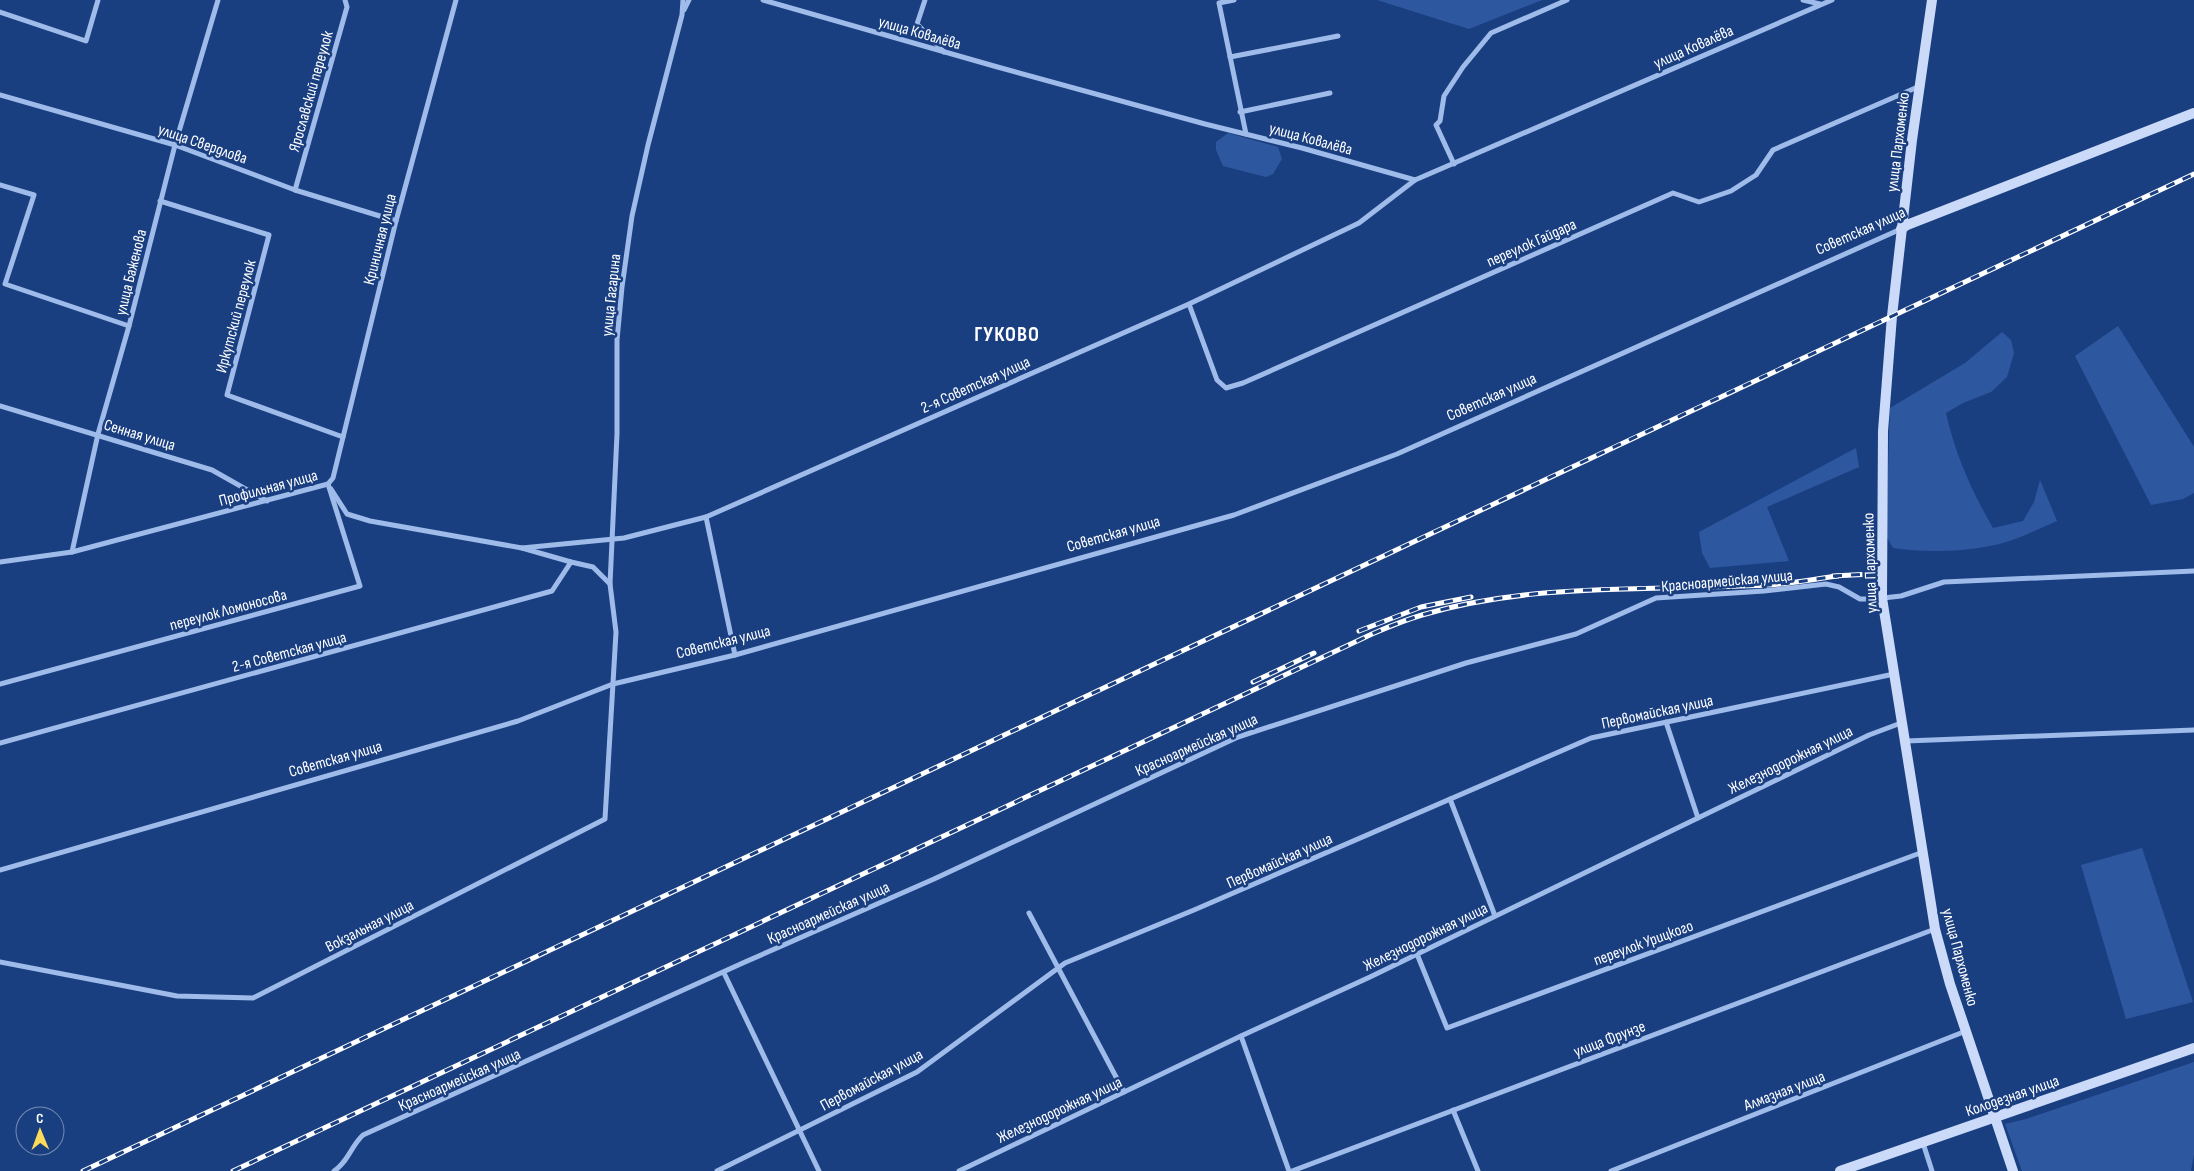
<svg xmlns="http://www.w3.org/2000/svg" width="2194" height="1171" viewBox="0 0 2194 1171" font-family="'Sofia Sans Condensed',sans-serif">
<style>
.green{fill:#2d58a0}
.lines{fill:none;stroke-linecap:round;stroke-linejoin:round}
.street{stroke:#9ebbea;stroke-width:5}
.secondary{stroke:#cadaf8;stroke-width:10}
.rail-casing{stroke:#fff;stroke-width:5}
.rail{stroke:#1a3f81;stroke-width:3;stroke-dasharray:9;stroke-linecap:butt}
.labels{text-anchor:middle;stroke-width:5;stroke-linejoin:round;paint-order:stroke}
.street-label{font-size:16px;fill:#fff;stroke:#1a3f81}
.district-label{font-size:21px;font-weight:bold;letter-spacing:1px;fill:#fff;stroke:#1a3f81}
</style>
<rect width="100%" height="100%" fill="#1a3f81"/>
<!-- green -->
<g class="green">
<polygon points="1377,0 1542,0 1469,29"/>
<polygon points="1228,133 1278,147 1282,159 1273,174 1266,177 1223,166 1216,150 1216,142"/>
<polygon points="2118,326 2194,447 2194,493 2183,499 2151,505 2075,356"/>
<path d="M2002 332 2011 340 2014 353 2007 377 1991 392 1963 403 1946 413C1955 454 1972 492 1993 528L2023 521 2034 502 2040 480 2057 521C2040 528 2023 537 2006 542 1973 552 1928 553 1893 548L1886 536 1890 408 1965 363Z"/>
<polygon points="1856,448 1859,467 1767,507 1789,561 1710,568 1702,553 1699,532"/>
<polygon points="2142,848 2193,1002 2126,1019 2081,865"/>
<polygon points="2194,1062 2194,1154 2191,1171 2022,1171 2005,1124 2026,1119"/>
</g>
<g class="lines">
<!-- street -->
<g class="street">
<polyline points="763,0 994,66 1205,124 1302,148 1415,180 1832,0"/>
<polyline points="925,0 917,24 944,52"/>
<polyline points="1234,0 1219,3 1246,134"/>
<polyline points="1803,0 1820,4"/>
<polyline points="684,10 689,0"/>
<polyline points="0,12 86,41 98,0"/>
<polyline points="1230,57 1338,36"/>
<polyline points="0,95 175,145 295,190 396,221"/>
<polyline points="1240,112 1330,93"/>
<polyline points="1454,164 1436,125 1440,121 1444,96 1463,67 1491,33 1567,0"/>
<polyline points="0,185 34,195 5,284 129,326"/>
<polyline points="295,190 347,7 345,0"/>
<polyline points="160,201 269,235 227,395 343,437"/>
<polyline points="1189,304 1217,380 1226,388 1243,383 1673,193 1699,202 1731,191 1756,175 1773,150 1920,86"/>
<polyline points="0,406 212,470 267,501"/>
<polyline points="328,484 333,478 396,221 456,0"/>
<polyline points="331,489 347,514 370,521 522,548 571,562 593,567 610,584"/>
<polyline points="706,517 735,655"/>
<polyline points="522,548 624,538 706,517 1189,304 1359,223 1415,180"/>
<polyline points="72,552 98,434 129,326 175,145 218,0"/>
<polyline points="0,562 72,552 328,484"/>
<polyline points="0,684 360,586 328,484"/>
<polyline points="1666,722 1698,818"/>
<polyline points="1906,741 2194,730"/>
<polyline points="0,743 552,591 571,562"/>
<polyline points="1450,799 1495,916"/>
<polyline points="0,870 518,721 613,684 735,655 1234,515 1397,454 1901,229"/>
<polyline points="1029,913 1124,1092"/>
<polyline points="1417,954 1447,1028 1923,852"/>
<polyline points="0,962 177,996 253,998 605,819 616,632 610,584 617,434 617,340 622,287 632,216 648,145 682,15 683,0"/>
<polyline points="724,973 819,1171"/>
<polyline points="1241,1036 1289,1171"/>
<polyline points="1453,1110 1478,1171"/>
<polyline points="1923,1143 1932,1171"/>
<path d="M334 1171C348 1162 351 1146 363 1135L745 962 934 879 1238 737 1466 663 1576 634 1656 598 1764 591 1826 584 1839 587 1860 599H1874L1901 596 1944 582 2194 571"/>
<polyline points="717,1171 917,1072 1065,963 1194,910 1591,738 1894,674"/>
<polyline points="959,1171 1241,1036 1370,977 1869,735 1901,723"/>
<polyline points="1292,1171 1935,929"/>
<polyline points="1611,1171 1966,1031"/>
</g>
<!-- secondary -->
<g class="secondary">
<polyline points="1932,0 1912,140 1892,316 1883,431 1882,598 1935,929 1950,984 2013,1171"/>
<polyline points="1901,229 1907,225 2194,113"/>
<polyline points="1840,1171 2194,1048"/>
</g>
<defs>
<g id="rail">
<polyline points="1833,576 1872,574"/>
<polyline points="1359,631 1421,607 1471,597"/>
<polyline points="1253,682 1314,653"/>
<path d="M83 1171C786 838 1490 505 2194 174"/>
<path d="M233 1171 1372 634C1388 627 1405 620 1422 615 1533 582 1652 591 1766 585 1790 584 1814 579 1838 576"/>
</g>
</defs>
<!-- rail casing -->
<use href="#rail" class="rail-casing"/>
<!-- rail -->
<use href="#rail" class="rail"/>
</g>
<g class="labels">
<!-- street labels -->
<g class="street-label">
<text transform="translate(920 32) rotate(16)" y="6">улица Ковалёва</text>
<text transform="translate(1693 46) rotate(-24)" y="6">улица Ковалёва</text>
<text transform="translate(310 91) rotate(-74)" y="6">Ярославский переулок</text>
<text transform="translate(1311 138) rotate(15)" y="6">улица Ковалёва</text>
<text transform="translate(1897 142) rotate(-83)" y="6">улица Пархоменко</text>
<text transform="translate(203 143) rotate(19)" y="6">улица Свердлова</text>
<text transform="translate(1860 230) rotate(-24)" y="6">Советская улица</text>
<text transform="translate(379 239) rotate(-76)" y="6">Криничная улица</text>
<text transform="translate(1531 242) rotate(-24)" y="6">переулок Гайдара</text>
<text transform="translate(130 272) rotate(-76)" y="6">улица Баженова</text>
<text transform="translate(610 295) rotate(-84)" y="6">улица Гагарина</text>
<text transform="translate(235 316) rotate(-75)" y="6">Иркутский переулок</text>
<text transform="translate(975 384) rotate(-24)" y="6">2-я Советская улица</text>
<text transform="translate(1491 396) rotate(-24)" y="6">Советская улица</text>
<text transform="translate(140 434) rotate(17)" y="6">Сенная улица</text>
<text transform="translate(268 487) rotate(-15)" y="6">Профильная улица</text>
<text transform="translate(1113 533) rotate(-16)" y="6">Советская улица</text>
<text transform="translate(1869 563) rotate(-92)" y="6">улица Пархоменко</text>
<text transform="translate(1727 580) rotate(-5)" y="6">Красноармейская улица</text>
<text transform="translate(228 609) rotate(-15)" y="6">переулок Ломоносова</text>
<text transform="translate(723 641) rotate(-14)" y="6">Советская улица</text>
<text transform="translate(289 651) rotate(-15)" y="6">2-я Советская улица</text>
<text transform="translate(1657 711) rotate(-12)" y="6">Первомайская улица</text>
<text transform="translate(1196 744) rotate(-24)" y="6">Красноармейская улица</text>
<text transform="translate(335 758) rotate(-16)" y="6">Советская улица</text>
<text transform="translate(1790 759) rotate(-26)" y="6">Железнодорожная улица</text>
<text transform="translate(1279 860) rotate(-24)" y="6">Первомайская улица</text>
<text transform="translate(828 912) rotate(-24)" y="6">Красноармейская улица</text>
<text transform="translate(369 925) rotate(-27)" y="6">Вокзальная улица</text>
<text transform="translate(1425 936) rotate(-26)" y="6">Железнодорожная улица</text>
<text transform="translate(1643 942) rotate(-20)" y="6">переулок Урицкого</text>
<text transform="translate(1961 957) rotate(75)" y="6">улица Пархоменко</text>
<text transform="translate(1609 1038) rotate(-21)" y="6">улица Фрунзе</text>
<text transform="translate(459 1079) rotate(-24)" y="6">Красноармейская улица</text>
<text transform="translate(871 1079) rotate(-28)" y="6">Первомайская улица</text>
<text transform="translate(1784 1090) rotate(-21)" y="6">Алмазная улица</text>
<text transform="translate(2012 1095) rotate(-19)" y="6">Колодезная улица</text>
<text transform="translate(1059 1109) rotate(-25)" y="6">Железнодорожная улица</text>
</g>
<!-- district labels -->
<g class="district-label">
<text x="1007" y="341">ГУКОВО</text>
</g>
</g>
<!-- north arrow -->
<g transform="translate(40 1131) rotate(359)"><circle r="24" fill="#1a3f81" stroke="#768cb3"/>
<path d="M0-4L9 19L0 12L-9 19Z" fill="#fcda5a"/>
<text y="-8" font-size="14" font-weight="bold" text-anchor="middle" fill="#ffffff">С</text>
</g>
</svg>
